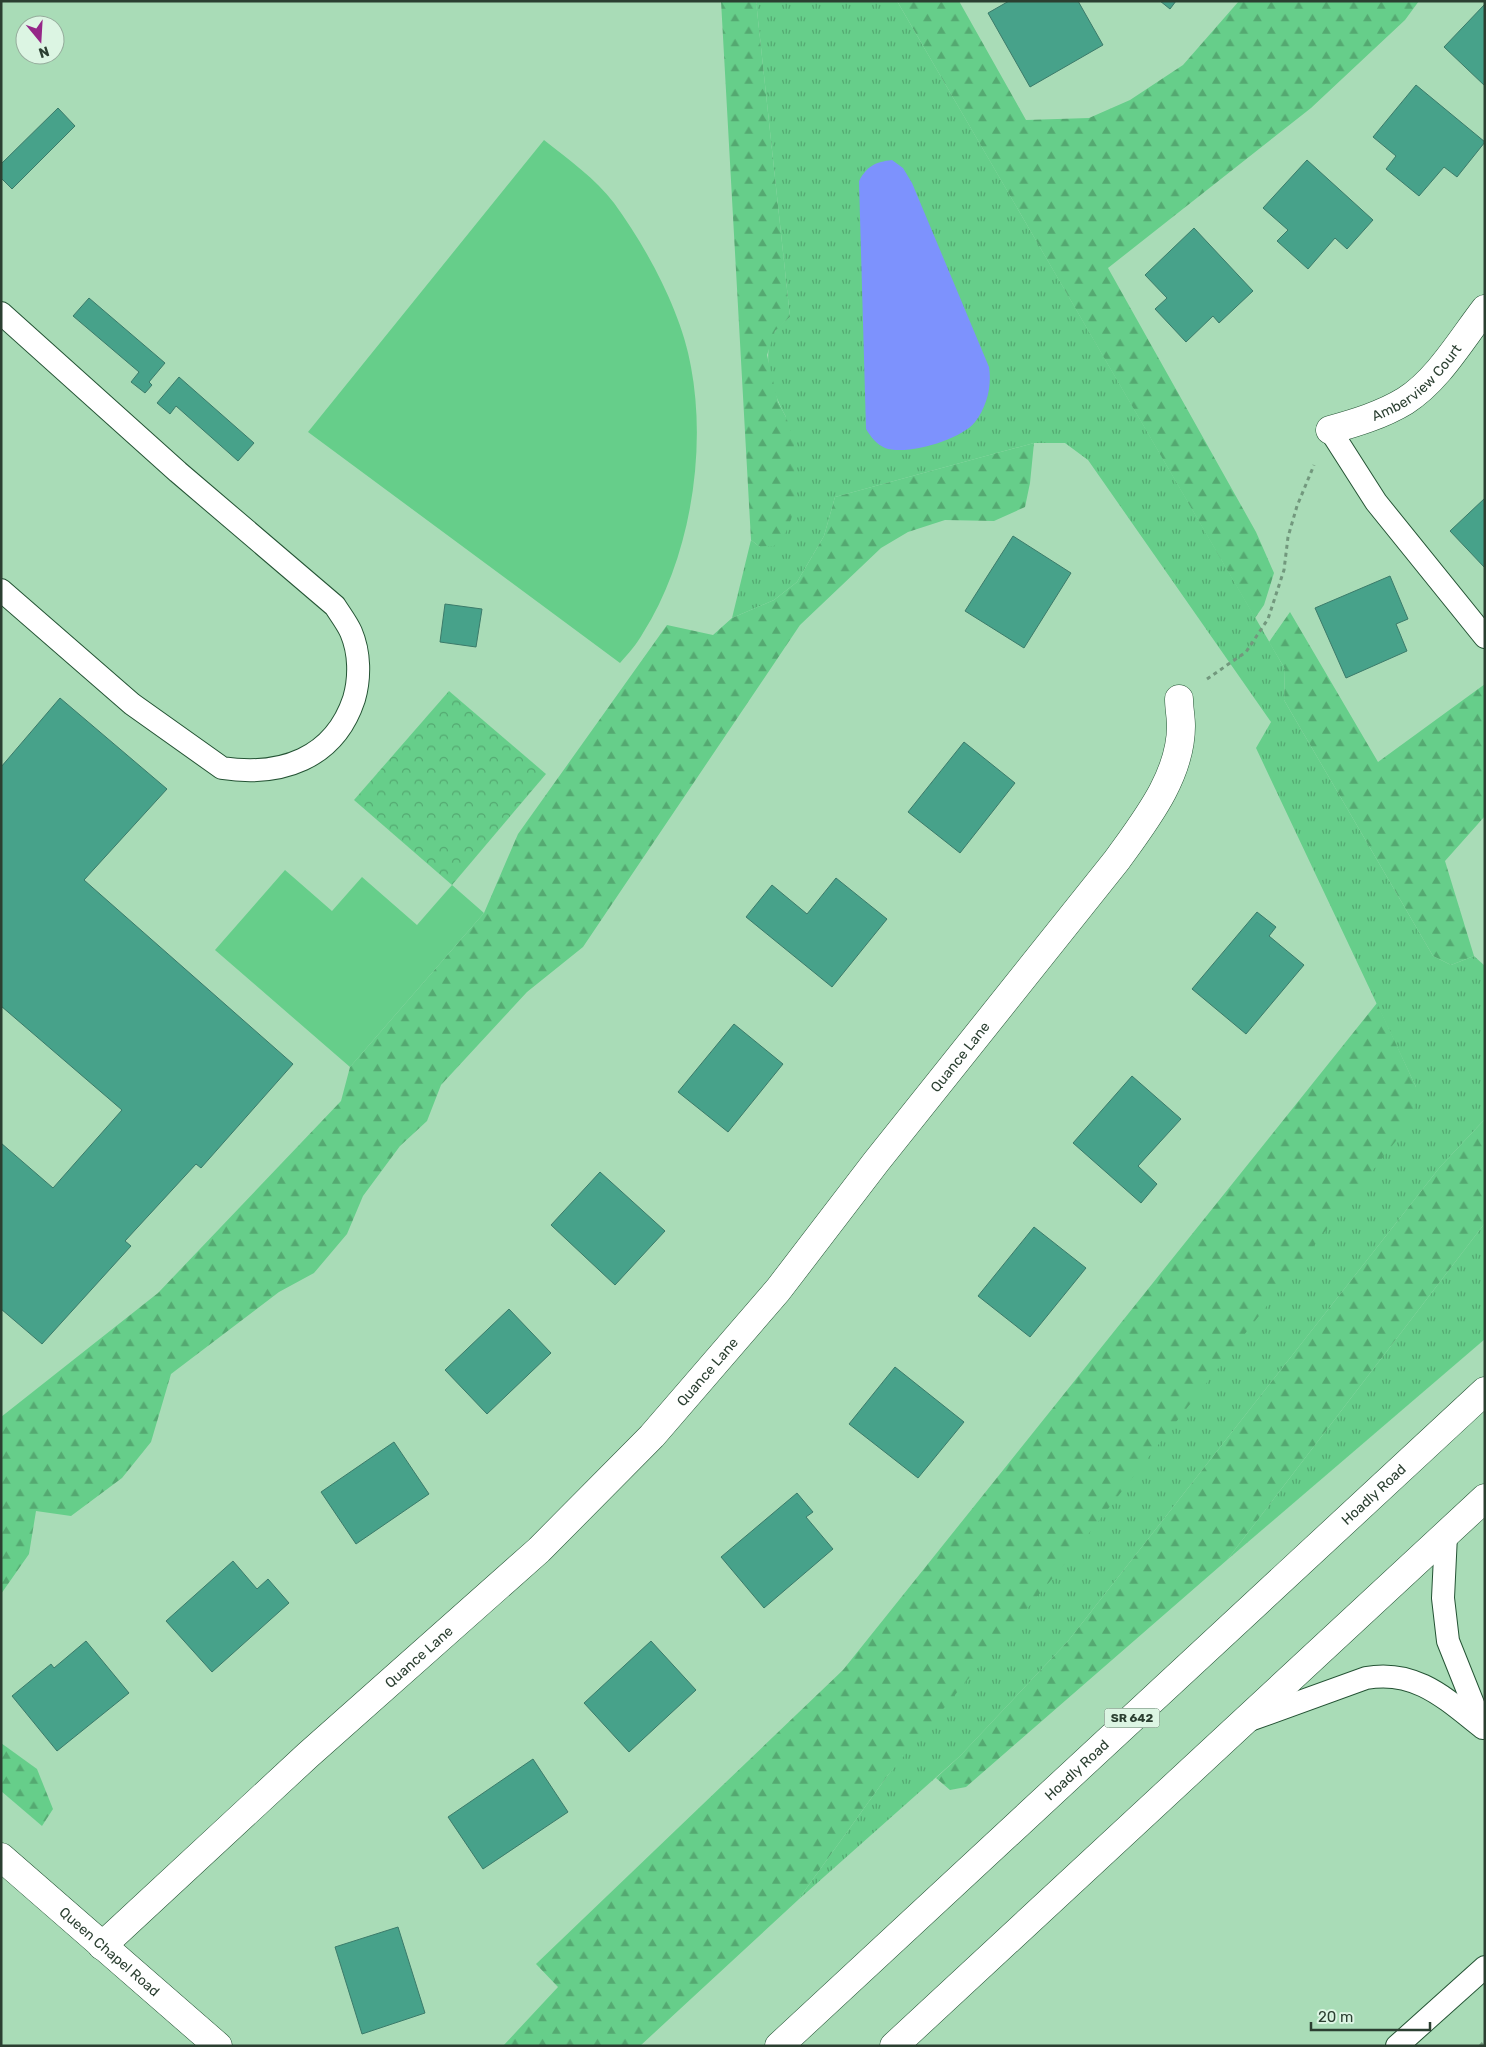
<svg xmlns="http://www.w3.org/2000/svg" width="1486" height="2047" viewBox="0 0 1486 2047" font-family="Rubik,sans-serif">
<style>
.grass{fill:url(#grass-tufts)}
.forest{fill:url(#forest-firs)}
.park{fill:url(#park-crowns)}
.pitch{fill:#66ce8a}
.water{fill:#7d92fd}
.building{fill:#47a28a;stroke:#3b7b6a}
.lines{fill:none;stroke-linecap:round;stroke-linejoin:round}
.service-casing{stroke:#245334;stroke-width:24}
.minor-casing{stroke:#245334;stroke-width:29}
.tertiary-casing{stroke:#245334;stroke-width:29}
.primary-casing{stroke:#245334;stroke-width:29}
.path{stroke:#72987d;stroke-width:3;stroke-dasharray:4 4;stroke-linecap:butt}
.service{stroke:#fff;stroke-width:22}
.minor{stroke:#fff;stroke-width:28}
.tertiary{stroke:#fff;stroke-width:28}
.primary{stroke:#fff;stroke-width:28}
.labels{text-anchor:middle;stroke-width:4;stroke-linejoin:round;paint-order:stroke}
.shield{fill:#dcf5e3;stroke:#607666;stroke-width:1}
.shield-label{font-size:12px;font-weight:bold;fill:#2b3f31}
.street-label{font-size:14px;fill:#2b3f31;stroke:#dcf5e3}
</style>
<defs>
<pattern id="grass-tufts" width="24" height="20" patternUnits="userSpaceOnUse" patternTransform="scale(1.25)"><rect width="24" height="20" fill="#66ce8a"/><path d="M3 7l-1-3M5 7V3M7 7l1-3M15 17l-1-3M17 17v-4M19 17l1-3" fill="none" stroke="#54a971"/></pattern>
<pattern id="forest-firs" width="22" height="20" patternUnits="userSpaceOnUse" patternTransform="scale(1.25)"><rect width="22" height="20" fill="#66ce8a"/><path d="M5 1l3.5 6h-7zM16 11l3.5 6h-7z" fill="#54a971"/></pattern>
<pattern id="park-crowns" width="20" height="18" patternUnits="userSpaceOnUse" patternTransform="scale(1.25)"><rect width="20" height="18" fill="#66ce8a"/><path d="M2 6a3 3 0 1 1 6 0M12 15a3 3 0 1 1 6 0" fill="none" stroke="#54a971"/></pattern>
</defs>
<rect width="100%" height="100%" fill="#a9dcb7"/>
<!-- grass -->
<g class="grass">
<path d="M756 1H897L1285 669 1284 700 1433 956 1451 965 1474 956 1485 966V1119L1440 1167 1068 1641 960 1756 798 1900 888 1775 1416 1087 1256 748 1271 722 1088 460 1065 443H1034L835 497 824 536 797 582 774 600 732 618 751 540 760 547 786 417C773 394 759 354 776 330 779 325 786 321 790 317Z"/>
<polygon points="1485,1223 1485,1339 1227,1560"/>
</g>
<!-- forest -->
<g class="forest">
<polygon points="721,1 756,1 790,317 775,331 767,355 778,402 786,417 794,440 795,509 786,532 774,546 760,547 751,540"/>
<polygon points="897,1 959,1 1026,120 1089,118 1130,100 1183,65 1239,1 1419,1 1405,20 1311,108 1108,268 1256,532 1274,573 1264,605 1255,618"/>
<polygon points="1034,443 1030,483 1025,507 994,521 945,520 908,532 881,548 800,625 583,947 527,992 441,1085 427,1121 400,1146 363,1196 347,1234 314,1273 279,1292 171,1374 151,1442 122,1478 71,1516 36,1511 29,1554 1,1594 1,1417 158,1293 341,1101 350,1067 484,913 518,834 667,625 713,635 732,618 774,600 797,582 824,536 835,497"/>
<polygon points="1290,612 1378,762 1485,684 1485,816 1445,861 1474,956 1451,965 1433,956 1284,700 1285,669 1269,642"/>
<polygon points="1377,1003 1416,1087 1413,1119 1072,1555 888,1775 798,1900 640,2046 503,2046 558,1987 536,1964 843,1670"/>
<polygon points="1485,1119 1485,1223 1227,1560 966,1787 950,1790 936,1778 960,1756 1068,1641 1440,1167"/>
<polygon points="1,1743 37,1769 53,1809 42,1826 1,1791"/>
</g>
<!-- park -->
<polygon class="park" points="449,691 546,774 452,885 354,800"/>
<!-- pitch -->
<g class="pitch">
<path d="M544 140C568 159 596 179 614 203 647 248 682 313 691 367 707 452 690 559 643 633 637 644 628 654 620 663L308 432Z"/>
<polygon points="285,870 332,911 362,877 417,925 452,885 484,913 350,1067 215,950"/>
</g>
<!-- water -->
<path class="water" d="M892 160 903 168 912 183 989 367C992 386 987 406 975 422 961 440 906 456 885 448 876 444 871 437 866 429L859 181C867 166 875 162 892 160Z"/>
<!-- building -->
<g class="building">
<polygon points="1009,1 1078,1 1103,45 1030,87 988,13"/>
<polygon points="1160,1 1176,1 1170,9"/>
<polygon points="1485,4 1485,86 1444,47"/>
<polygon points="1416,85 1485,142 1457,177 1444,167 1419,196 1386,169 1396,156 1373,137"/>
<polygon points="58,108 75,126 12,189 1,178 1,164"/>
<polygon points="1307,160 1373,220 1347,249 1335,238 1308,269 1277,241 1288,230 1263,208"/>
<polygon points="1194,228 1253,291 1219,323 1213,316 1186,342 1155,309 1167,298 1145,275"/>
<polygon points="89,298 165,363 149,382 152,385 145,393 131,382 139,372 73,316"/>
<polygon points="179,377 254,443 238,461 176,406 170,414 157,403"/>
<polygon points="1485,498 1485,568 1450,531"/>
<polygon points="1013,536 1071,573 1024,648 965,611"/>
<polygon points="1390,576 1408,619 1396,624 1407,651 1346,678 1315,608"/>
<polygon points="445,604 482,609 476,647 440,642"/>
<polygon points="60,698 167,789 84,880 293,1064 201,1168 196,1164 125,1241 131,1246 42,1344 1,1309 1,1143 53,1188 122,1110 1,1006 1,767"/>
<polygon points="964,742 1015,783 960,853 908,812"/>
<polygon points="836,878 887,919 832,987 746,917 772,885 807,914"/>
<polygon points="1257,912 1276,927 1269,936 1304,965 1246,1034 1192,989"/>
<polygon points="734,1024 783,1064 728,1132 678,1092"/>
<polygon points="1132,1076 1181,1119 1138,1166 1157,1184 1141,1203 1073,1143"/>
<polygon points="600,1172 665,1231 615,1285 551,1225"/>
<polygon points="1034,1227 1086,1268 1030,1337 978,1296"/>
<polygon points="509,1309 551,1353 487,1414 445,1370"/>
<polygon points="895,1367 964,1422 918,1478 849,1424"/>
<polygon points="394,1442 429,1494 356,1544 321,1492"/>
<polygon points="797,1493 813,1512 806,1517 833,1549 764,1608 721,1557"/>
<polygon points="233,1561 257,1589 268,1579 289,1603 212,1672 166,1621"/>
<polygon points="86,1641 129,1693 57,1751 12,1696 51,1664 54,1668"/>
<polygon points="651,1641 696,1690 629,1752 584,1703"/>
<polygon points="533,1759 568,1812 483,1869 448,1817"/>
<polygon points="398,1927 425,2013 362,2034 335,1947"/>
</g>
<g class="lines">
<defs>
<g id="service">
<path d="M1 313 178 472 335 606C340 614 347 623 351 632 360 653 360 678 354 699 334 759 281 777 222 768L132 704 1 590"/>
<polyline points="1330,430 1376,502 1485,637"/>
<polyline points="1446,1535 1443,1598 1448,1641 1482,1726"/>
<path d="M1247 1721 1366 1678C1416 1669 1446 1699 1483 1728"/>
<polyline points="1397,2046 1485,1967"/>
</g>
<g id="minor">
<path id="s1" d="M1330 430C1355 423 1382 415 1405 401 1438 380 1461 340 1485 309"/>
<path id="s2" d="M102 1946 308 1755 539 1550 652 1436 778 1290 876 1162 1117 860C1145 821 1181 776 1181 726 1181 717 1179 708 1179 699"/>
</g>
<g id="tertiary">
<path id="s3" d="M1 1857 218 2046"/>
</g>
<g id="primary">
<path id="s4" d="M779 2046 1485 1391"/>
<polyline points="894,2046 1485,1498"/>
</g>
</defs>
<!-- service casing -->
<use href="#service" class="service-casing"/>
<!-- minor casing -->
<use href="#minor" class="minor-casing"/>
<!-- tertiary casing -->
<use href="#tertiary" class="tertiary-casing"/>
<!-- primary casing -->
<use href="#primary" class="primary-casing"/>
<!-- path -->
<g class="path">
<polyline points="1207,679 1246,652 1268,619 1284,570 1288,537 1297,506 1314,465"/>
<polyline points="1480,2046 1485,2041"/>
</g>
<!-- service -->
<use href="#service" class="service"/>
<!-- minor -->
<use href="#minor" class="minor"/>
<!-- tertiary -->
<use href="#tertiary" class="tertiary"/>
<!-- primary -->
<use href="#primary" class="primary"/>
</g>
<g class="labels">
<!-- shield labels -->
<rect class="shield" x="1104.5" y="1708.5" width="55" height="19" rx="4"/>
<g class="shield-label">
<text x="1132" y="1722">SR 642</text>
</g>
<!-- street labels -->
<g class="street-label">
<text dy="5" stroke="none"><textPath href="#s1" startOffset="101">Amberview Court</textPath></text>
<text dy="5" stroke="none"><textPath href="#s2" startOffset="1239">Quance Lane</textPath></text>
<text dy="5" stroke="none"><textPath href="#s2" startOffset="835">Quance Lane</textPath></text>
<text dy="5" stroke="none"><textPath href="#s4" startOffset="811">Hoadly Road</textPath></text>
<text dy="5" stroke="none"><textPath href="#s2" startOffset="429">Quance Lane</textPath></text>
<text dy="5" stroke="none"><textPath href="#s4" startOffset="406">Hoadly Road</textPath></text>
<text dy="5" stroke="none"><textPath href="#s3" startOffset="144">Queen Chapel Road</textPath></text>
</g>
</g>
<!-- border -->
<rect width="1486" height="2047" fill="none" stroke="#2b3f31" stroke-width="5"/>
<!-- north arrow -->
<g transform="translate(40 40) rotate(162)"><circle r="24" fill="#dcf5e3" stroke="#95ac9c"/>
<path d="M0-4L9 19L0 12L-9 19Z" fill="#952788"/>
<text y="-8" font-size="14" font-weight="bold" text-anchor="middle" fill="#2b3f31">N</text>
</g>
<!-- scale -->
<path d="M1311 2022v8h119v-8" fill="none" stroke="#2b3f31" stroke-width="2.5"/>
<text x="1318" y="2022" font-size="15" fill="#2b3f31" stroke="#dcf5e3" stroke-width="4" paint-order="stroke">20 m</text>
</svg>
